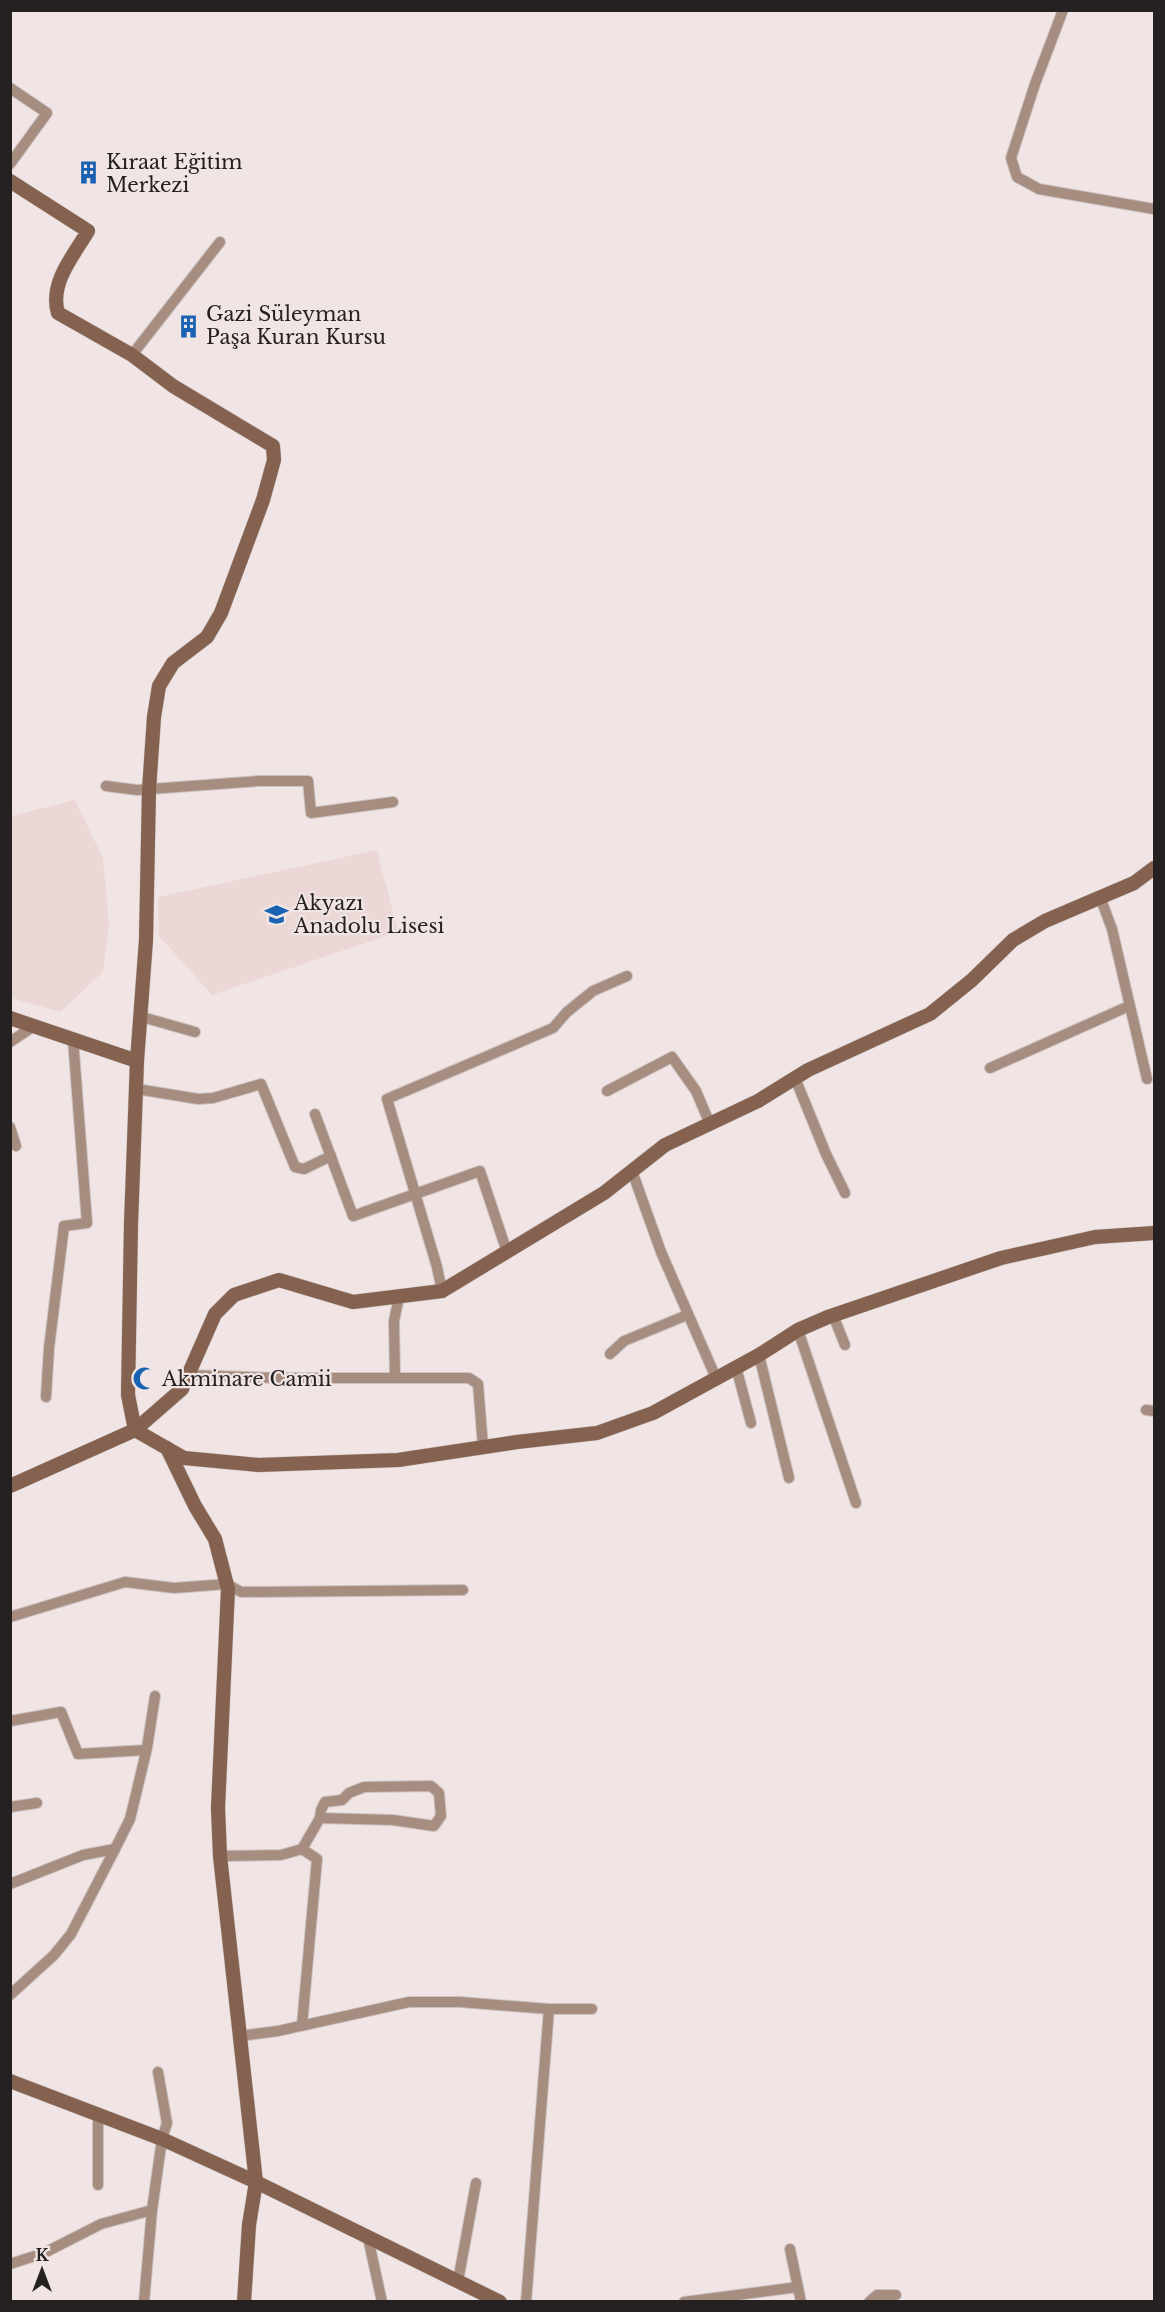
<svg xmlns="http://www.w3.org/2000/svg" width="1165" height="2312" viewBox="0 0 1165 2312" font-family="'Libre Baskerville',serif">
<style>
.built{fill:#ebd7d6}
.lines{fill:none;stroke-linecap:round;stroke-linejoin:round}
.street-casing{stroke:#cbc2c1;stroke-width:12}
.secondary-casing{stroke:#cbc2c1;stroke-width:15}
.street{stroke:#a68d80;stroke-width:10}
.secondary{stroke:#84624f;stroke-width:14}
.labels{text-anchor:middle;stroke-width:4.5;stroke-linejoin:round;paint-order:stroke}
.poi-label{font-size:20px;fill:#252121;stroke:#f0e5e4;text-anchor:start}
</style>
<rect width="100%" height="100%" fill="#f0e5e4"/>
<!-- built -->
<g class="built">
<polygon points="75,800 103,858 109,925 103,972 60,1012 11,998 11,816"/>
<polygon points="377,850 398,932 212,995 159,936 158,897"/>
</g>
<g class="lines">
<defs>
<g id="street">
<polyline points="1063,10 1035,84 1011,158 1017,177 1039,189 1154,209"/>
<polyline points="10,88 47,113 10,164"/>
<polyline points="132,355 220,242"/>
<polyline points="106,786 137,790 258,781 308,781 311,813 393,802"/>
<polyline points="1100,897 1112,929 1147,1079"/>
<polyline points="142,1017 195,1032"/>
<polyline points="10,1042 34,1026"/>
<polyline points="990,1068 1129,1006"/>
<polyline points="795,1078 826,1154 845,1193"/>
<polyline points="137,1089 198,1099 213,1098 261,1084 295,1167 304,1169 331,1156"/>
<polyline points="607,1091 672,1057 696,1091 710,1124"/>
<polyline points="315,1114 353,1216 480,1171 507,1252"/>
<polyline points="10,1127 16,1146"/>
<polyline points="632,1171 661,1252 716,1378"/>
<polyline points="442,1291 437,1267 387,1099 553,1028 567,1012 593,991 627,976"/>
<polyline points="833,1315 845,1345"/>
<polyline points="798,1330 856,1503"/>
<polyline points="610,1354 624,1341 687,1315"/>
<polyline points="759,1355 789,1478"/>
<polyline points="736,1367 751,1423"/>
<polyline points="188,1375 278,1378 469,1378 478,1384 483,1447"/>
<polyline points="395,1377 394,1321 399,1297"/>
<polyline points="46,1397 49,1348 64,1226 87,1223 73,1039"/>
<polyline points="1146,1410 1154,1411"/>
<polyline points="10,1617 125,1582 174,1588 227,1584 241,1592 463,1590"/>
<polyline points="10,1721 61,1712 78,1754 146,1750"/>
<polyline points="10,1807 37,1803"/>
<polyline points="302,1849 317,1859 302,2025"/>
<polyline points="220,1856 281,1855 302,1849 320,1818 321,1810 325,1802 342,1800 349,1793 364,1787 431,1786 439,1793 441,1816 434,1826 393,1820 320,1818"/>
<polyline points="10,1884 83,1855 115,1849"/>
<polyline points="10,1995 54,1955 71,1934 115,1849 130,1819 147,1748 155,1696"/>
<polyline points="240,2036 278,2031 409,2002 460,2002 549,2009 592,2009"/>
<polyline points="98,2113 98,2185"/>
<polyline points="152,2210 162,2139 167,2123 158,2072"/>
<polyline points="368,2238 382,2302"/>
<polyline points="790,2249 801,2302"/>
<polyline points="10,2264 44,2253 101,2224 152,2210 144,2302"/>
<polyline points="458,2281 476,2183"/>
<polyline points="526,2302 549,2009"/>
<polyline points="684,2302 798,2287"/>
<polyline points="869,2302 877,2295 896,2295"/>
</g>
<g id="secondary">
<path d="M10 181 88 231C74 255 49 283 58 313L132 355 173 386 273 446 274 460 263 500 221 613 207 637 173 663 159 686 154 717 149 790 146 940 137 1061 131 1224 128 1395 135 1430 182 1389 215 1314 234 1295 279 1280 353 1302 442 1291 604 1193 665 1145 758 1101 808 1070 930 1014 972 980 1013 940 1045 921 1134 883 1154 868"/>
<polyline points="10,1018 137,1061"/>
<polyline points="167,1448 195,1506 215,1539 228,1589 218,1808 220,1856 256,2182 249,2225 244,2302"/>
<polyline points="10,1486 135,1430 184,1458 258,1465 398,1460 517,1442 597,1433 653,1413 759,1355 798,1330 828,1317 1001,1258 1095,1237 1154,1233"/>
<polyline points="10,2081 162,2139 256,2182 500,2302"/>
</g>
</defs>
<!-- street casing -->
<use href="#street" class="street-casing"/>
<!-- secondary casing -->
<use href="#secondary" class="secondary-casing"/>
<!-- street -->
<use href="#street" class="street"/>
<!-- secondary -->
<use href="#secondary" class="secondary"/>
</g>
<!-- icons -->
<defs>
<symbol id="building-bare" viewBox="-9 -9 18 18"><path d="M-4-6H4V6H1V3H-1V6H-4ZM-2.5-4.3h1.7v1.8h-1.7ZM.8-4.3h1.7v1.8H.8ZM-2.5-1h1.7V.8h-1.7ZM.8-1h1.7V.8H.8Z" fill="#1961b1" stroke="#f0e5e4" stroke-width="2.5" paint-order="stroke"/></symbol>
<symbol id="school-bare" viewBox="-9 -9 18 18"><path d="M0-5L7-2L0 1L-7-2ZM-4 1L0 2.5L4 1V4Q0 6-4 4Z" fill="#1961b1" stroke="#f0e5e4" stroke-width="2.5" paint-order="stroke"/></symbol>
<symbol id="mosque-bare" viewBox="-9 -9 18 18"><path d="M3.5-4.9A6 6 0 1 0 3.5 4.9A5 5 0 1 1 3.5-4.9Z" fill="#1961b1" stroke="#f0e5e4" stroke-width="2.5" paint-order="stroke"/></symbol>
</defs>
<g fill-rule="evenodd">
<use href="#building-bare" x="72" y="156" width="33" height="33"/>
<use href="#building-bare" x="172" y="310" width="33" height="33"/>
<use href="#school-bare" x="260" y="898" width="33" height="33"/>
<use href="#mosque-bare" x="128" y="1362" width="33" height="33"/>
</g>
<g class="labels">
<!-- poi labels -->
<g class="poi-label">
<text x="106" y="169">Kıraat Eğitim<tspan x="106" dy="23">Merkezi</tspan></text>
<text x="206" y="321">Gazi Süleyman<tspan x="206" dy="23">Paşa Kuran Kursu</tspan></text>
<text x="294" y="910">Akyazı<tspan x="294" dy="23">Anadolu Lisesi</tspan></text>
<text x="162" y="1386">Akminare Camii</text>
</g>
</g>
<!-- border -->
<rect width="1165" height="2312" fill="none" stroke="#252121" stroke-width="24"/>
<!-- north arrow -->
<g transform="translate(42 2270)" stroke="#f0e5e4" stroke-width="4.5" paint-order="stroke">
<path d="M0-4.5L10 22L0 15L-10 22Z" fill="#252121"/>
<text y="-9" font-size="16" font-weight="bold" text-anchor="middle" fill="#252121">K</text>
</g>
</svg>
